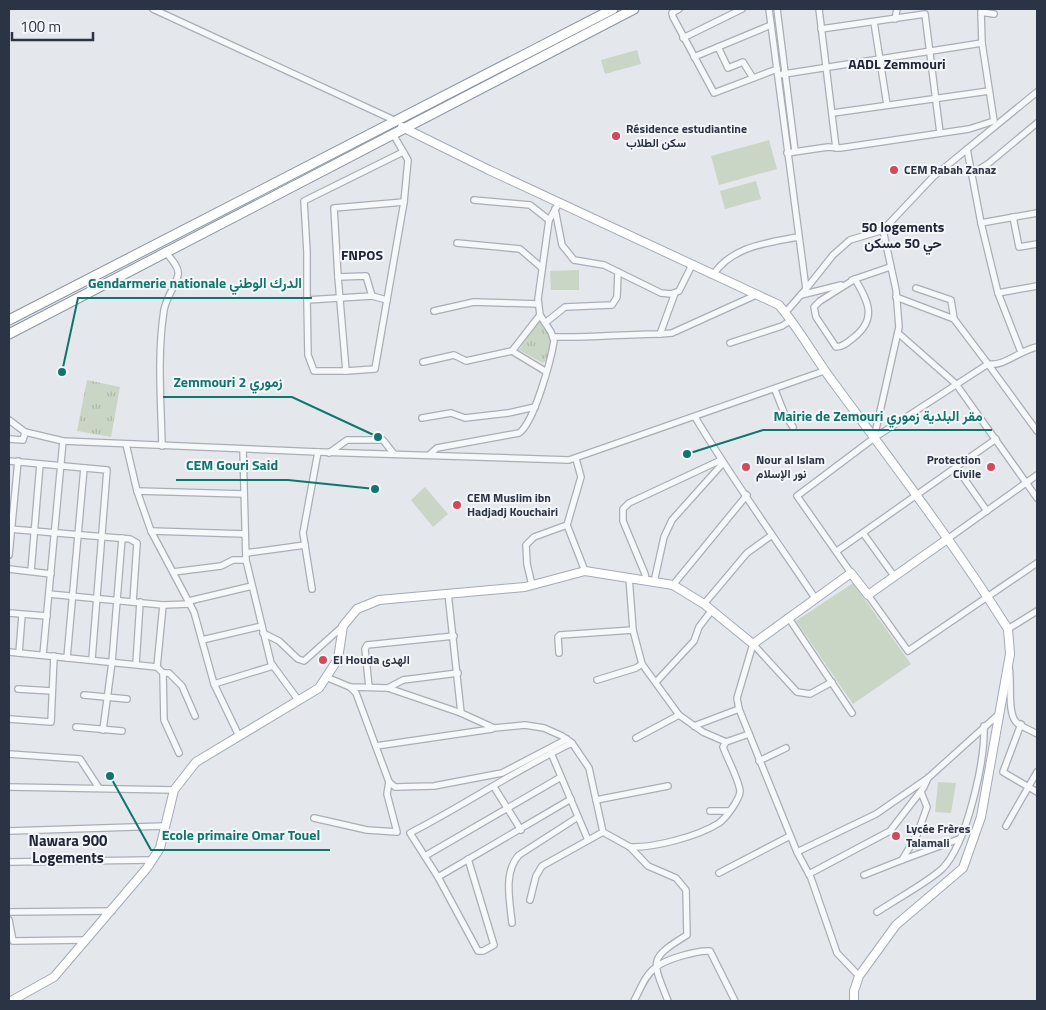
<svg xmlns="http://www.w3.org/2000/svg" width="1046" height="1010" viewBox="0 0 1046 1010" font-family="'Titillium Web',Vazirmatn,sans-serif">
<style>
.grass{fill:url(#grass-tufts)}
.green{fill:#c9d6c5}
.lines{fill:none;stroke-linecap:round;stroke-linejoin:round}
.minor-casing{stroke:#a9aeb7;stroke-width:8}
.major-casing{stroke:#a3abb8;stroke-width:10}
.highway-casing{stroke:#8b94a3;stroke-width:11}
.minor{stroke:#f7f8fa;stroke-width:5.5}
.major{stroke:#fff;stroke-width:8}
.highway{stroke:#fff;stroke-width:9}
.poi-dot{fill:#d1495b;stroke:#f4f6f9;stroke-width:2}
.labels{text-anchor:middle;stroke-width:4;stroke-linejoin:round;paint-order:stroke}
.poi-label{font-size:12px;font-weight:bold;fill:#2b3445;stroke:#f4f6f9;text-anchor:start}
.neighbourhood-label{font-size:14px;font-weight:bold;fill:#1d2536;stroke:#f4f6f9}
.quarter-label{font-size:15px;font-weight:bold;fill:#1d2536;stroke:#f4f6f9}
.leader{fill:none;stroke:#0f766e;stroke-width:2}
.callout-dot{fill:#0f766e;stroke:#f4f6f9;stroke-width:2}
.callout-label{font-size:14px;text-anchor:middle;font-weight:bold;fill:#0f766e;stroke:#f4f6f9;stroke-width:4;stroke-linejoin:round;paint-order:stroke}
</style>
<defs>
<pattern id="grass-tufts" width="24" height="20" patternUnits="userSpaceOnUse" patternTransform="scale(1.25)"><rect width="24" height="20" fill="#c9d6c5"/><path d="M3 7l-1-3M5 7V3M7 7l1-3M15 17l-1-3M17 17v-4M19 17l1-3" fill="none" stroke="#adb8ab"/></pattern>
</defs>
<rect width="100%" height="100%" fill="#e4e7ec"/>
<!-- grass -->
<g class="grass">
<polygon points="539,320 552,340 546,361 543,363 519,350"/>
<polygon points="87,380 120,387 111,437 77,431"/>
</g>
<!-- green -->
<g class="green">
<polygon points="637,50 641,64 605,74 601,60"/>
<polygon points="769,140 777,169 719,185 711,156"/>
<polygon points="756,181 761,199 725,209 720,191"/>
<polygon points="579,270 579,290 551,290 550,271"/>
<polygon points="425,487 448,514 433,527 411,500"/>
<polygon points="853,583 911,664 853,704 796,621"/>
<polygon points="938,782 956,783 951,813 935,812"/>
</g>
<g class="lines">
<defs>
<g id="minor">
<polyline points="153,9 396,121"/>
<polyline points="679,9 672,13 673,17 714,93 777,69"/>
<polyline points="769,9 806,289 785,313"/>
<polyline points="777,9 795,151"/>
<polyline points="819,9 836,148"/>
<polyline points="895,19 897,9"/>
<polyline points="874,22 887,105"/>
<polyline points="821,29 925,14 940,133"/>
<polyline points="683,38 742,9"/>
<polyline points="718,47 771,25"/>
<polyline points="694,57 718,47 728,68 743,62 753,78"/>
<polyline points="778,75 982,43"/>
<polyline points="833,113 989,91"/>
<polyline points="393,134 408,160 404,202 334,208 338,277 366,276 372,296 307,300 307,252 304,201 403,152"/>
<polyline points="967,149 981,223 998,293 1021,352"/>
<polyline points="787,153 828,147 840,148 969,129 994,121 982,43 981,12 994,14"/>
<polyline points="972,174 989,163 1037,123"/>
<polyline points="474,200 530,205 549,220"/>
<polyline points="555,209 562,245 574,260 604,265 661,293 671,294 679,291 692,265"/>
<polyline points="1013,217 1019,247 1037,244"/>
<polyline points="981,223 1037,213"/>
<polyline points="457,243 520,249 542,268"/>
<path d="M713 275C732 246 767 243 798 237"/>
<polyline points="338,277 346,371 375,369 404,202"/>
<path d="M855 279C868 301 878 319 853 338 848 342 843 347 836 347L816 317 814 307 820 301Z"/>
<polyline points="852,280 890,267"/>
<polyline points="916,288 951,300 954,319"/>
<polyline points="806,289 833,255 850,240 883,230 933,177 1037,92"/>
<polyline points="998,293 1037,286"/>
<polyline points="801,295 841,285"/>
<polyline points="372,296 387,300"/>
<path d="M896 297 954 319 988 364C1004 367 1020 350 1037 347"/>
<polyline points="307,300 308,355 314,371 346,371"/>
<polyline points="434,311 474,302 538,304"/>
<polyline points="545,323 565,307 612,305 617,297 618,272"/>
<polyline points="898,333 956,384 1037,498"/>
<polyline points="660,334 672,333 756,295"/>
<path d="M553 337C590 338 624 334 660 334L675 293"/>
<polyline points="730,343 782,326 791,320"/>
<polyline points="512,351 545,371"/>
<polyline points="423,362 454,355 466,361 512,351 540,315"/>
<polyline points="775,390 785,415 793,427"/>
<path d="M695 417C732 479 775 538 815 598"/>
<polyline points="422,418 451,413 465,418 508,413 535,407"/>
<polyline points="9,420 25,432 63,441 318,452 569,460 824,371"/>
<polyline points="874,438 988,364 1037,431"/>
<polyline points="9,439 23,440 25,432"/>
<polyline points="126,444 137,491"/>
<path d="M162 446C161 401 157 355 164 310 167 295 176 286 178 275 180 267 169 257 165 251"/>
<polyline points="243,449 246,560 271,663 299,701"/>
<polyline points="329,453 347,440 383,440 394,454"/>
<path d="M429 455 437 448 519 433C534 423 551 360 554 341L551 332 540 315 538 299 549 220 559 203"/>
<polyline points="576,459 581,477 567,525 585,571"/>
<polyline points="9,461 107,470 92,659"/>
<polyline points="956,467 987,511"/>
<polyline points="9,529 130,539 137,543 133,602"/>
<polyline points="151,531 245,534"/>
<polyline points="863,533 894,576"/>
<polyline points="946,540 1037,475"/>
<polyline points="837,551 996,439"/>
<polyline points="246,553 305,545"/>
<polyline points="9,555 18,461"/>
<polyline points="9,569 51,574"/>
<polyline points="31,571 40,464"/>
<polyline points="173,572 221,566 233,560 246,560"/>
<polyline points="851,573 797,496 874,438 899,327 896,290 883,230"/>
<polyline points="629,577 633,630 642,664 679,715 703,732 726,742 749,734"/>
<polyline points="646,580 645,574 623,521 623,509 629,503 721,460"/>
<polyline points="654,582 664,537 672,520 723,463"/>
<polyline points="532,585 527,564 526,545 534,537 567,525"/>
<polyline points="673,585 747,495"/>
<polyline points="312,589 303,533 318,452"/>
<polyline points="448,593 461,713"/>
<polyline points="868,595 908,651 1037,563"/>
<polyline points="189,601 252,586"/>
<polyline points="704,604 747,553 772,535"/>
<polyline points="163,605 190,604"/>
<polyline points="9,613 47,616"/>
<polyline points="788,617 852,713"/>
<polyline points="1008,629 1037,611"/>
<polyline points="263,633 279,641 298,659 304,661 343,626"/>
<polyline points="202,640 262,626"/>
<polyline points="9,652 157,667 163,605 49,594"/>
<polyline points="19,653 22,615"/>
<polyline points="559,653 558,637 560,635 633,630"/>
<polyline points="43,655 63,441"/>
<polyline points="67,658 84,468"/>
<polyline points="136,664 140,602"/>
<polyline points="157,667 163,673 169,673 182,686 195,716"/>
<path d="M1009 667C1012 681 1007 712 1016 722 1021 727 1031 730 1037 734"/>
<polyline points="163,673 164,720 179,753"/>
<path d="M326 677 350 687 388 688 461 713 494 728 525 725 544 728 562 736 572 743 589 768 603 832 630 847 648 866 676 878 686 890 687 935C648 959 652 960 668 1001"/>
<polyline points="597,680 636,668 642,664"/>
<polyline points="656,682 694,641 699,627 712,610"/>
<polyline points="832,682 810,694 797,692 753,644 737,698 739,709 797,852 811,878 837,953 859,976"/>
<polyline points="214,684 273,666"/>
<polyline points="350,687 356,693 389,782 395,787 434,786 502,773 567,739"/>
<polyline points="369,687 365,649 367,645 454,636"/>
<polyline points="388,688 403,680 458,673"/>
<polyline points="18,689 52,691"/>
<polyline points="84,695 127,699"/>
<polyline points="9,719 51,722 54,656"/>
<polyline points="1021,724 1003,772 1037,792"/>
<polyline points="694,726 739,709"/>
<polyline points="76,727 122,731"/>
<polyline points="103,730 112,662 122,538"/>
<polyline points="239,736 214,684 194,612 151,531 137,491 244,494"/>
<polyline points="636,738 679,715"/>
<polyline points="376,746 492,729"/>
<polyline points="551,753 588,840"/>
<polyline points="9,754 80,759 99,788"/>
<polyline points="759,761 786,748"/>
<polyline points="9,787 174,790"/>
<polyline points="494,787 521,830"/>
<polyline points="596,800 668,786"/>
<polyline points="710,811 728,811"/>
<polyline points="314,818 367,830 397,832 387,794 389,782"/>
<polyline points="1006,826 1037,772"/>
<polyline points="9,831 165,826"/>
<path d="M630 847C654 848 699 836 719 823 726 818 740 799 740 791 739 780 727 758 723 747L726 742"/>
<polyline points="797,852 876,814 928,778 999,714"/>
<polyline points="425,856 561,777"/>
<path d="M468 859 494 945 483 951H478L438 877 410 833C465 805 517 769 572 743"/>
<polyline points="902,860 959,839"/>
<polyline points="9,862 152,860"/>
<polyline points="719,873 790,836"/>
<polyline points="809,874 890,831 924,787 928,778"/>
<polyline points="864,875 902,860 917,835 927,807 921,792"/>
<polyline points="438,877 571,799"/>
<polyline points="530,900 536,876 542,866 603,832"/>
<polyline points="9,912 112,911"/>
<path d="M877 912C895 900 928 882 942 869 967 844 985 761 984 726"/>
<polyline points="9,920 13,941 86,940"/>
<path d="M512 923C510 902 503 872 519 855L578 817"/>
<path d="M634 1001C640 990 645 975 655 968 665 959 698 950 710 951L735 1001"/>
</g>
<g id="major">
<path d="M402 127 489 170 779 305C800 330 816 360 836 386 895 466 955 545 1008 629L1010 654 981 817 963 868 896 925 859 976 854 991V1001"/>
<polyline points="11,1001 54,977 147,868 160,848 174,790 196,762 319,688 338,659 343,626 357,609 379,600 525,587 585,571 673,585 704,604 753,644 851,573 868,595 946,540"/>
</g>
<g id="highway">
<polyline points="9,320 613,9"/>
<polyline points="9,334 634,9"/>
</g>
</defs>
<!-- minor casing -->
<use href="#minor" class="minor-casing"/>
<!-- major casing -->
<use href="#major" class="major-casing"/>
<!-- highway casing -->
<use href="#highway" class="highway-casing"/>
<!-- minor -->
<use href="#minor" class="minor"/>
<!-- major -->
<use href="#major" class="major"/>
<!-- highway -->
<use href="#highway" class="highway"/>
</g>
<!-- markers -->
<g class="poi-dot">
<circle cx="616" cy="136" r="5"/>
<circle cx="894" cy="170" r="5"/>
<circle cx="746" cy="467" r="5"/>
<circle cx="991" cy="467" r="5"/>
<circle cx="457" cy="505" r="5"/>
<circle cx="323" cy="660" r="5"/>
<circle cx="896" cy="836" r="5"/>
</g>
<g class="labels">
<!-- poi labels -->
<g class="poi-label">
<text x="626" y="133">Résidence estudiantine<tspan x="626" dy="14">سكن الطلاب</tspan></text>
<text x="904" y="174">CEM Rabah Zanaz</text>
<text x="756" y="464">Nour al Islam<tspan x="756" dy="14">نور الإسلام</tspan></text>
<text x="981" y="464" text-anchor="end">Protection<tspan x="981" dy="14">Civile</tspan></text>
<text x="467" y="502">CEM Muslim ibn<tspan x="467" dy="14">Hadjadj Kouchairi</tspan></text>
<text x="333" y="664">El Houda الهدى</text>
<text x="906" y="833">Lycée Frères<tspan x="906" dy="14">Talamali</tspan></text>
</g>
<!-- neighbourhood labels -->
<g class="neighbourhood-label">
<text x="897" y="69">AADL Zemmouri</text>
<text x="903" y="232">50 logements<tspan x="903" dy="16">حي 50 مسكن</tspan></text>
<text x="362" y="260">FNPOS</text>
</g>
<!-- quarter labels -->
<g class="quarter-label">
<text x="68" y="846">Nawara 900<tspan x="68" dy="17">Logements</tspan></text>
</g>
</g>
<!-- callouts -->
<path class="leader" d="M62 372L78 298H312M378 437L292 397H163M687 454L763 430H992M375 489L288 480H176M110 776L151 850H330"/>
<g class="callout-dot">
<circle cx="62" cy="372" r="5"/>
<circle cx="378" cy="437" r="5"/>
<circle cx="687" cy="454" r="5"/>
<circle cx="375" cy="489" r="5"/>
<circle cx="110" cy="776" r="5"/>
</g>
<g class="callout-label">
<text x="195" y="288">Gendarmerie nationale الدرك الوطني</text>
<text x="228" y="387">Zemmouri 2 زموري</text>
<text x="878" y="421">Mairie de Zemouri مقر البلدية زموري</text>
<text x="232" y="470">CEM Gouri Said</text>
<text x="241" y="840">Ecole primaire Omar Touel</text>
</g>
<!-- border -->
<rect width="1046" height="1010" fill="none" stroke="#2b3445" stroke-width="20"/>
<!-- scale -->
<path d="M12 32v8h81v-8" fill="none" stroke="#2b3445" stroke-width="2.5"/>
<text x="20" y="32" font-size="15" fill="#2b3445" stroke="#f4f6f9" stroke-width="4" paint-order="stroke">100 m</text>
</svg>
